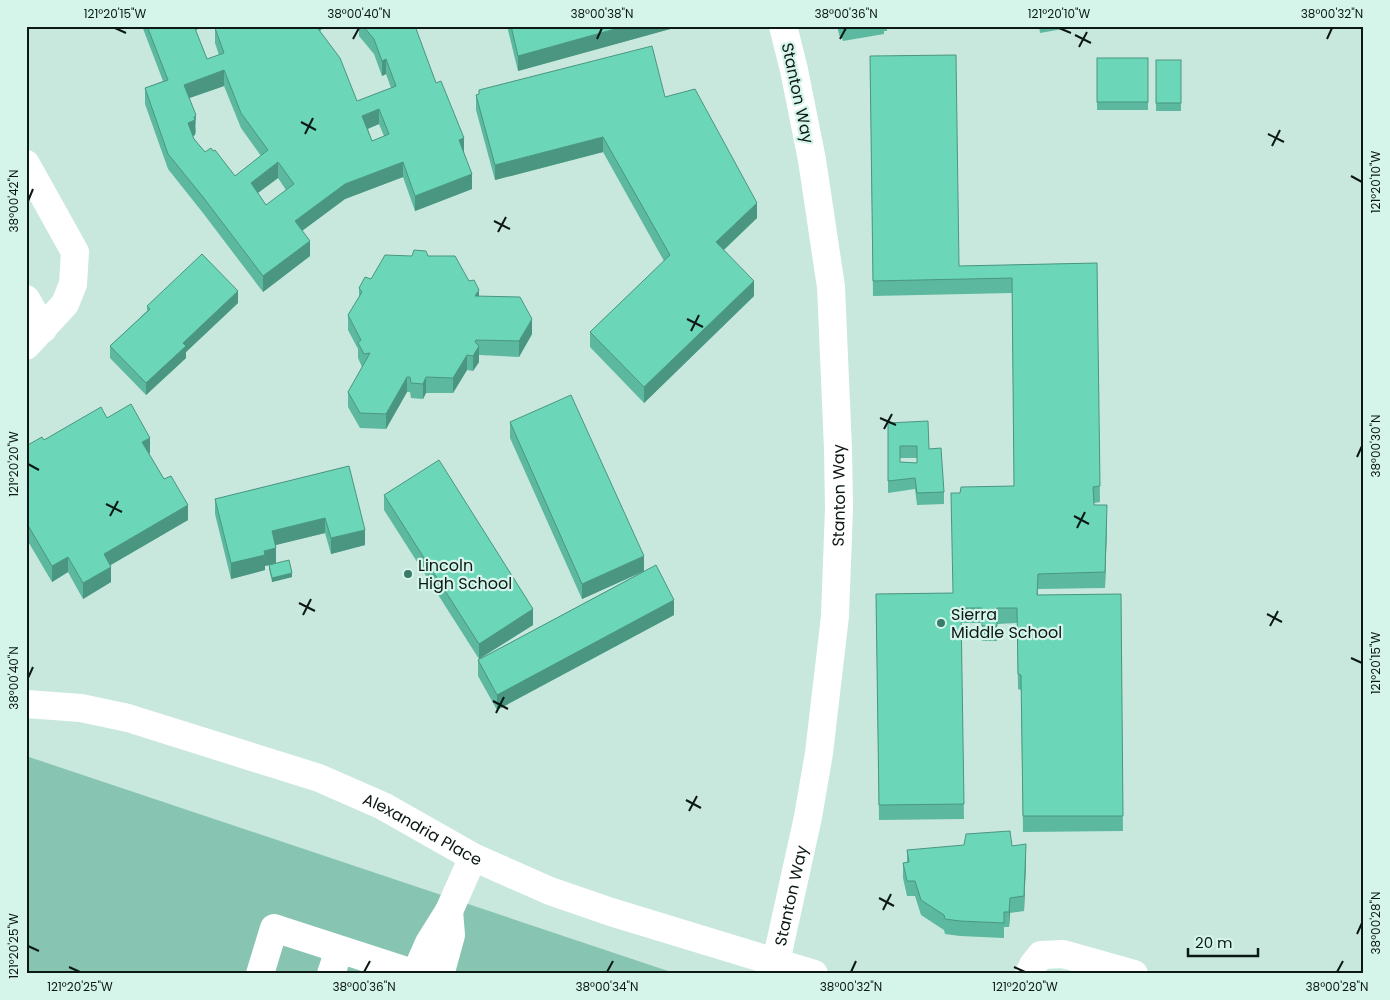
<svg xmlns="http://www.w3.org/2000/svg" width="1390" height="1000" viewBox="0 0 1390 1000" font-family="Poppins,sans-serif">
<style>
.green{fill:#87c4b1}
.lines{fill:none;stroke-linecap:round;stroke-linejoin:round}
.minor{stroke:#fff;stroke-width:28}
.wall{fill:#5cb89e;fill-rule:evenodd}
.shaded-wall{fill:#4b9681}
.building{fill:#6bd6b8;stroke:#4b9681;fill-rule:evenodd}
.ticks{fill:none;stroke:#0c1814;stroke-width:2}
.poi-dot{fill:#3a7a68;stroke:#d5f5eb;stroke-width:2}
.labels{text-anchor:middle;stroke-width:4.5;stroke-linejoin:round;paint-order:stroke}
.street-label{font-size:16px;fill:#0c1814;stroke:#d5f5eb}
.poi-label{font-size:16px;fill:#0c1814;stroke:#d5f5eb;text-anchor:start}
.neatline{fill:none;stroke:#0c1814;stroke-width:2}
.ticks-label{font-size:12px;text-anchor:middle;fill:#0c1814}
</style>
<rect width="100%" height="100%" fill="#c8e8dd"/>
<!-- green -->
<polygon class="green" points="26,756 677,974 26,974"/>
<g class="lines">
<!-- minor -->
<g class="minor">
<polyline points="26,164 75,252 73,284 65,304 26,346"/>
<polyline points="26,299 43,329"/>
<path id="s1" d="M26 704 81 708 128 718 319 778 383 806 473 857 550 891 611 912 814 974"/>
<polyline points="449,911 473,857"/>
<path id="s2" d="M776 962 808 817 819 753 835 616 839 508 838 449 831 287 812 160 794 70 783 26"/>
<polyline points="260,974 274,928 416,974"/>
<polyline points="331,974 339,950"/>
<polyline points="428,974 421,961 429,943 449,911 451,935 442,968 436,974"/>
<polyline points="1029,974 1033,965 1041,955 1063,954 1134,974"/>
</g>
</g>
<!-- wall -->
<g class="wall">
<path d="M142 26H203L195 30 207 59 219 55 215 43V28L216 26H325L320 31 357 101 391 88 386 74 382 76 374 54 359 36V29L358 26H415L436 83 464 153 472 189 415 211 403 177 345 199 302 231 310 256 263 292 203 213 168 169 145 104V88L163 81ZM224 86 241 128 261 156 235 176 205 152 194 139 193 136 195 135 196 131 189 98ZM379 124 384 136 372 141 368 129ZM278 178 286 190 266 205 258 193Z"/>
<polygon points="507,26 681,26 518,71"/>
<polygon points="837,26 887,26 887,31 884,31 884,34 843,41 842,38 840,38"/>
<polygon points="1039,26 1074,26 1074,27 1040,33"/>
<polygon points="870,56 959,266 1097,263 1100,502 1094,503 1094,505 1107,520 1105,588 1038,589 1038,595 1121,594 1123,831 1023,832 1021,690 1018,689 1017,623 997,624 997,641 982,641 982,623 961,623 964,819 879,820 876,594 953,593 1014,486 1012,293 873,296"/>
<rect x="1097" y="58" width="51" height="52"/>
<rect x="1156" y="60" width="25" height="51"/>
<polygon points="479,90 665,97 757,218 724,250 754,296 644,403 590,347 590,332 664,261 603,152 495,180 476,110 476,95 479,94"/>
<polygon points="412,256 428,256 469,281 479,296 532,334 519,357 479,355 479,362 473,371 467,370 453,393 426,393 423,399 411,398 410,392 407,392 386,429 360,428 348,407 348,392 362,367 358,358 358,349 348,330 348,315 359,298 359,288 371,279"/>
<polygon points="238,303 186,352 186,358 146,395 110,358 110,346 147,311 147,306"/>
<polygon points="107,418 150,453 149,454 188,520 110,565 111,582 83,599 68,572 52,582 26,538 26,446"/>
<polygon points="510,422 644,571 674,615 497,710 478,676 478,660 642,572 582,599 510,438"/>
<path d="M888 423 929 449 944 492V504L917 505 915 489 888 493ZM900 458H917V463L900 462Z"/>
<polygon points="349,466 365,545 331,554 325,533 275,545 276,563 292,577 272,582 269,569 269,565 265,566 265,570 231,579 215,514 215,499"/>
<polygon points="384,495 533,625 479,659 384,510"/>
<polygon points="1012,846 1026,859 1024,911 1010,913 1009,927 1004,927 1004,938 960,936 945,934 944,930 921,915 915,896 907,896 903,878 903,863 907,862 907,850"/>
</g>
<!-- shaded-wall -->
<g class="shaded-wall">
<polygon points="191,26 203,26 191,33"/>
<polygon points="312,26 325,26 312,36"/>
<polygon points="626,26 681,26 518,71 518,56"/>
<polygon points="386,59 386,74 382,76 382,61"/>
<polygon points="224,70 224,86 184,100 184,85"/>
<polygon points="379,109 379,124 362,131 362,116"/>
<polygon points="196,115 195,135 188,138 188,123"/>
<polygon points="603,137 603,152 495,180 495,165"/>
<polygon points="464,138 464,154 459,140"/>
<polygon points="278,162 278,178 251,198 251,183"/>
<polygon points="403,162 403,177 345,199 295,236 295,221 345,184"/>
<polygon points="472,174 472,189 415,211 415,196"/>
<polygon points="757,203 757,218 716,257 716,242"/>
<polygon points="310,241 310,256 263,292 263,276"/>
<polygon points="754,281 754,296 644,403 644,387"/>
<polygon points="479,290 479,305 475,296"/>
<polygon points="238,291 238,303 186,352 186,358 146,395 146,383 183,343"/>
<polygon points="532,319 532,334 519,357 519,341"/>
<polygon points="476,340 476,351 479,346 479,362 473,371 473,356"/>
<polygon points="467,355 467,370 453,393 453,378"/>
<polygon points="407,377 407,392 386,429 386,414"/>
<polygon points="426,377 426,393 423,399 423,384"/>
<polygon points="150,438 150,453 142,457 142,442"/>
<polygon points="188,505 188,520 104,569 104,554"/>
<polygon points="1107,505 1107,520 1105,588 1105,572"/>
<polygon points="325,518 325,533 272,546 272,531"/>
<polygon points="365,530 365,545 331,554 331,538"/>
<polygon points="276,548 276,563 265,566 265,570 231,579 231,563 264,551"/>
<polygon points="644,556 644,571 582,599 582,584"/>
<polygon points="68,557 68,572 52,582 52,566"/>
<polygon points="111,567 111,582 83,599 83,583"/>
<polygon points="292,573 292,577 272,582 272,578"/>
<polygon points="674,600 674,615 497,710 497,695"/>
<polygon points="533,609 533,625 479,659 479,644"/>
<polygon points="1026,844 1026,859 1024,911 1024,896"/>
<polygon points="1010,898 1010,913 1009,927 1009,912"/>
</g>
<!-- building -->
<g class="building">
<path d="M147 26H194L207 59 224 53 215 28 218 26H316L340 58 357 101 396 86 386 59 382 61 374 39 363 26H415L436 83 441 81 464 138 459 140 472 174 415 196 403 162 345 184 295 221 310 241 263 276 203 197 168 154 145 88 168 80ZM224 70 241 113 268 150 235 176 215 150 213 151 211 148 205 152 194 139 188 123 195 120 194 117 196 115 184 85ZM379 109 389 134 372 141 362 116ZM278 162 294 184 266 205 251 183Z"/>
<polygon points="511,26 626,26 518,56"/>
<polygon points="842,26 860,26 843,29"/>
<polygon points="652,46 665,97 695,89 757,203 716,242 754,281 644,387 590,332 670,255 603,137 495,165 476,95 479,94 479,90"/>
<polygon points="956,55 959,266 1097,263 1100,486 1093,487 1094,505 1107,505 1105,572 1038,574 1037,595 1121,594 1123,816 1023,816 1021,675 1018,674 1017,608 997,608 997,626 982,626 982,608 961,608 964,804 879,805 876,594 953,593 951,493 960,493 961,487 1014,486 1012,278 873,281 870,56"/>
<rect x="1097" y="58" width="51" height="44"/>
<rect x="1156" y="60" width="25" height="43"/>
<polygon points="414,250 426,251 428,256 455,256 469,281 474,280 479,290 475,296 520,297 532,319 519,341 476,340 475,342 479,346 473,356 467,355 453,378 426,377 423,384 411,383 410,377 407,377 386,414 360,413 348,392 370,353 364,354 358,343 361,340 348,315 362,292 359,288 365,277 371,279 385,255 412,256"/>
<polygon points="202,254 238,291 183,343 186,346 146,383 110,346 150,309 147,306"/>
<polygon points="571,395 644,556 582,584 510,422"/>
<polygon points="131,404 150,438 142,442 164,479 171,476 188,505 104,554 111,567 83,583 68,557 52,566 26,522 26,446 42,437 44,440 101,407 107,418"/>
<path d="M928 421 929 449 941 448 944 492 917 493 915 478 888 481V423ZM900 446H917V463L900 462Z"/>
<polygon points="439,460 533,609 479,644 384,495"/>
<polygon points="349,466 365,530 331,538 325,518 272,531 276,548 264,551 265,555 231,563 215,499"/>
<polygon points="289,560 292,573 272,578 269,565"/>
<polygon points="656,565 674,600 497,695 478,660"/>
<polygon points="1010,831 1012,846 1026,844 1024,896 1010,898 1009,912 1004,912 1004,923 960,921 945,919 944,915 921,900 915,881 907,881 903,863 909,862 907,850 964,845 966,834"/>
</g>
<!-- ticks -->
<path class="ticks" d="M115 28 126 33M1059 28 1071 33M1075 35 1091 43M353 39 359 28M597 39 602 28M840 39 846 28M1327 39 1332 28M1079 47 1087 32M301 122 316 130M305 134 313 118M1268 134 1284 142M1272 146 1280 130M1351 176 1362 182M28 201 33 189M494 221 510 229M498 232 506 217M687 319 703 327M691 331 699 315M880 418 896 425M884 429 892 414M1357 457 1362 446M28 464 39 470M106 504 122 512M110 516 118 501M1074 516 1089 524M1077 528 1085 512M299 603 315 611M1267 614 1282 622M303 615 311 599M1270 626 1278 611M1351 658 1362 663M28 678 33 667M493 701 508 709M496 713 504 697M686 800 701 808M689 811 697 796M879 898 894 906M883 910 891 894M1357 934 1362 923M28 946 39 951M69 967 80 972M1014 967 1025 972M364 972 370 961M607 972 613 961M851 972 856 961M1337 972 1343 961"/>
<!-- markers -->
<g class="poi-dot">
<circle cx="408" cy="574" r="5"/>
<circle cx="941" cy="623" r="5"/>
</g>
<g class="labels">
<!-- street labels -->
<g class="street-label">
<text transform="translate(798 93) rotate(78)" y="6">Stanton Way</text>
<text dy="6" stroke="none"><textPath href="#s2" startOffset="472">Stanton Way</textPath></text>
<text dy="6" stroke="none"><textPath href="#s1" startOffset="419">Alexandria Place</textPath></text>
<text dy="6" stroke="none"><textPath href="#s2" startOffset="68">Stanton Way</textPath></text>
</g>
<!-- poi labels -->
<g class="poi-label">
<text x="418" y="571">Lincoln<tspan x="418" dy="18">High School</tspan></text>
<text x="951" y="620">Sierra<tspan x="951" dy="18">Middle School</tspan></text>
</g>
</g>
<!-- border -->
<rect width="1390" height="1000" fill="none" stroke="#d5f5eb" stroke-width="55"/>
<!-- scale -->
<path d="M1188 948v8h70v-8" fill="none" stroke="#0c1814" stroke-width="2.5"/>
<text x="1195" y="948" font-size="15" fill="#0c1814" stroke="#d5f5eb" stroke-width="4" paint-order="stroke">20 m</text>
<rect x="28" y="28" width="1334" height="944" class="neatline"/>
<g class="ticks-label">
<text x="115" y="18">121°20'15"W</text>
<text x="359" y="18">38°00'40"N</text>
<text x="602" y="18">38°00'38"N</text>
<text x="846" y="18">38°00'36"N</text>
<text x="1059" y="18">121°20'10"W</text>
<text x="1332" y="18">38°00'32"N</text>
<text transform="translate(1376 182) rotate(-90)" y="4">121°20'10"W</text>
<text transform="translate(14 201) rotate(-90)" y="4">38°00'42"N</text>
<text transform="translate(1376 446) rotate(-90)" y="4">38°00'30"N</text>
<text transform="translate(14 464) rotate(-90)" y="4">121°20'20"W</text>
<text transform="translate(1376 663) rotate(-90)" y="4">121°20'15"W</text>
<text transform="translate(14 678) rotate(-90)" y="4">38°00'40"N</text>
<text transform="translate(1376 923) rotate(-90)" y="4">38°00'28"N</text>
<text transform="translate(14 946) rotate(-90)" y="4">121°20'25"W</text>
<text x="80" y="991">121°20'25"W</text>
<text x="364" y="991">38°00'36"N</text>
<text x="607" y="991">38°00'34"N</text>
<text x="851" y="991">38°00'32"N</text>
<text x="1025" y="991">121°20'20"W</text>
<text x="1337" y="991">38°00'28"N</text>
</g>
</svg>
